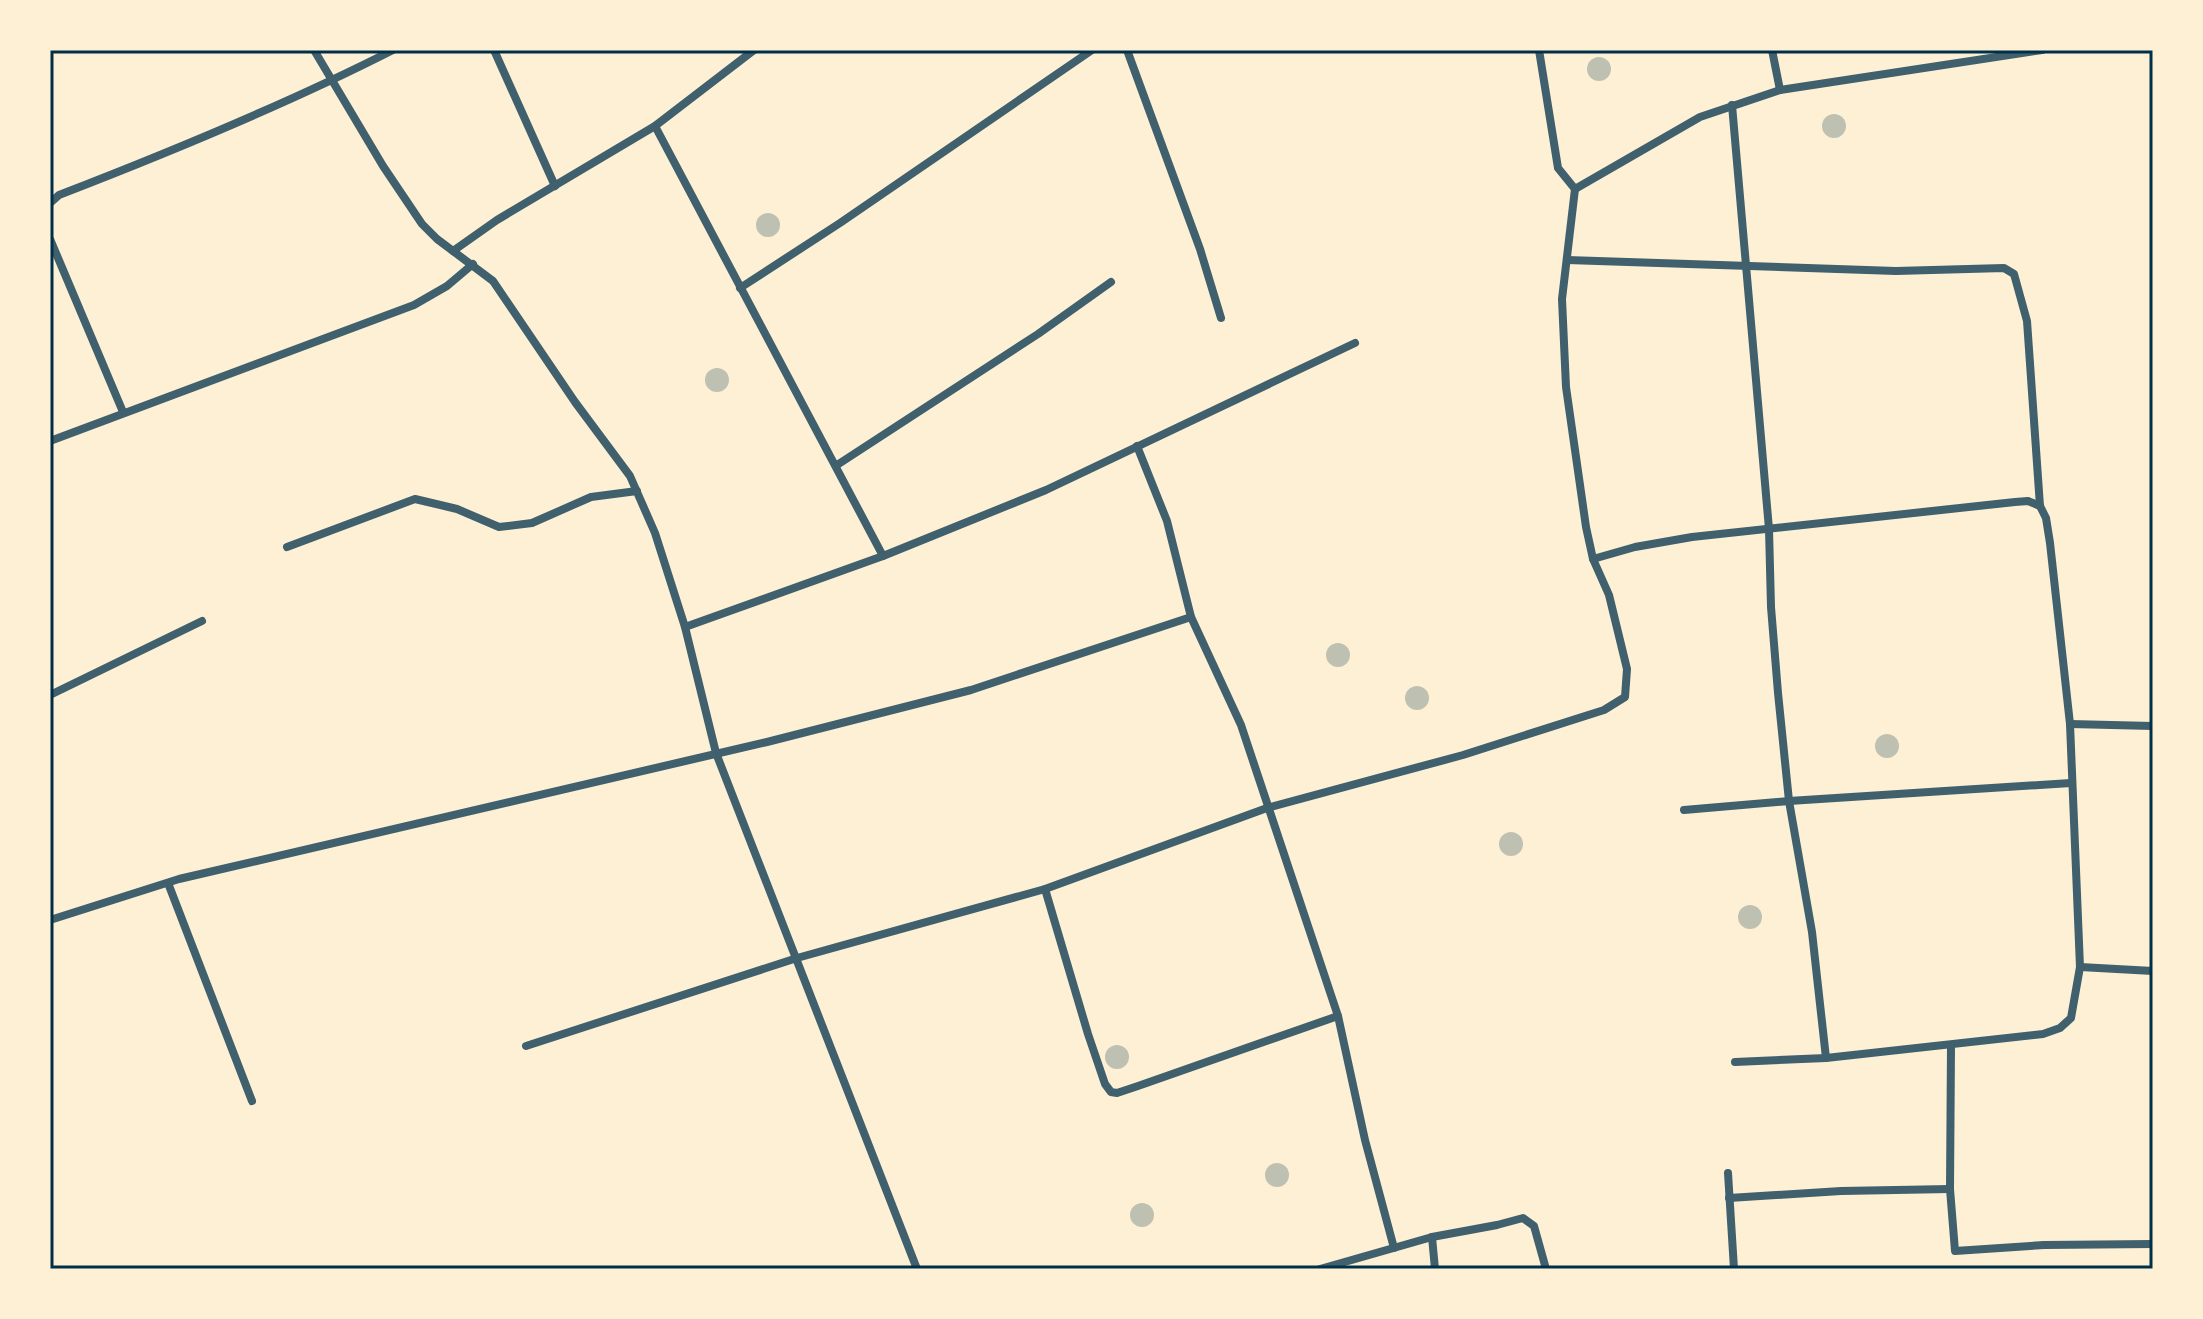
<svg xmlns="http://www.w3.org/2000/svg" width="2203" height="1319" viewBox="0 0 2203 1319" font-family="Helvetica,sans-serif">
<style>
.building{fill:#bec0b2}
.lines{fill:none;stroke-linecap:round;stroke-linejoin:round}
.minor{stroke:#3f606c;stroke-width:8}
.neatline{fill:none;stroke:#003049;stroke-width:3}
</style>
<rect width="100%" height="100%" fill="#fdf0d5"/>
<!-- building -->
<g class="building">
<circle cx="1599" cy="69" r="12"/>
<circle cx="1834" cy="126" r="12"/>
<circle cx="768" cy="225" r="12"/>
<circle cx="717" cy="380" r="12"/>
<circle cx="1338" cy="655" r="12"/>
<circle cx="1417" cy="698" r="12"/>
<circle cx="1887" cy="746" r="12"/>
<circle cx="1511" cy="844" r="12"/>
<circle cx="1750" cy="917" r="12"/>
<circle cx="1117" cy="1057" r="12"/>
<circle cx="1277" cy="1175" r="12"/>
<circle cx="1142" cy="1215" r="12"/>
</g>
<g class="lines">
<!-- minor -->
<g class="minor">
<polyline points="314,50 383,166 422,224 437,239 493,281 575,402 630,476 655,533 685,627 716,753 917,1269"/>
<polyline points="494,50 555,186"/>
<polyline points="1127,50 1200,249 1221,318"/>
<polyline points="1772,50 1780,90"/>
<polyline points="1732,105 1769,529 1771,607 1778,693 1789,801 1812,932 1826,1058"/>
<polyline points="655,126 883,556"/>
<polyline points="1575,189 1700,117 1780,90 2042,50"/>
<path d="M50 203 59 195C173 151 285 105 393 50"/>
<polyline points="50,239 123,412"/>
<polyline points="453,251 497,220 655,126 754,50"/>
<polyline points="1567,260 1896,271 2004,268 2014,274 2027,321 2040,506 2046,518 2050,543 2070,724 2080,967 2071,1018 2060,1028 2043,1034 1826,1058 1735,1062"/>
<polyline points="740,288 840,223 1092,50"/>
<polyline points="50,441 414,305 447,286 473,264"/>
<polyline points="1137,446 1167,521 1191,617 1241,725 1338,1016 1365,1140 1394,1248"/>
<polyline points="837,465 1038,334 1111,282"/>
<polyline points="287,547 415,499 457,509 499,527 532,523 591,497 637,491"/>
<polyline points="1593,559 1635,547 1692,537 2015,502 2028,501 2040,506"/>
<polyline points="685,627 883,556 1046,490 1355,343"/>
<polyline points="50,695 202,621"/>
<polyline points="2070,724 2153,726"/>
<polyline points="1684,810 1789,801 2071,783"/>
<polyline points="168,883 252,1101"/>
<polyline points="1045,889 1088,1034 1105,1084 1111,1092 1117,1093 1138,1086 1338,1016"/>
<polyline points="50,920 179,879 767,742 971,690 1191,617"/>
<polyline points="2080,967 2153,971"/>
<polyline points="526,1046 797,958 1045,889 1267,808 1463,755 1604,710 1625,697 1627,669 1609,595 1593,559 1586,527 1566,387 1562,299 1575,189 1558,168 1539,50"/>
<polyline points="1951,1046 1950,1189 1955,1251 2044,1245 2153,1244"/>
<polyline points="1728,1173 1734,1269"/>
<polyline points="1729,1198 1841,1191 1950,1189"/>
<polyline points="1432,1237 1435,1269"/>
<polyline points="1320,1269 1432,1237 1497,1225 1523,1218 1534,1226 1546,1269"/>
</g>
</g>
<!-- border -->
<rect width="2203" height="1319" fill="none" stroke="#fdf0d5" stroke-width="104"/>
<rect x="52" y="52" width="2099" height="1215" class="neatline"/>
</svg>
